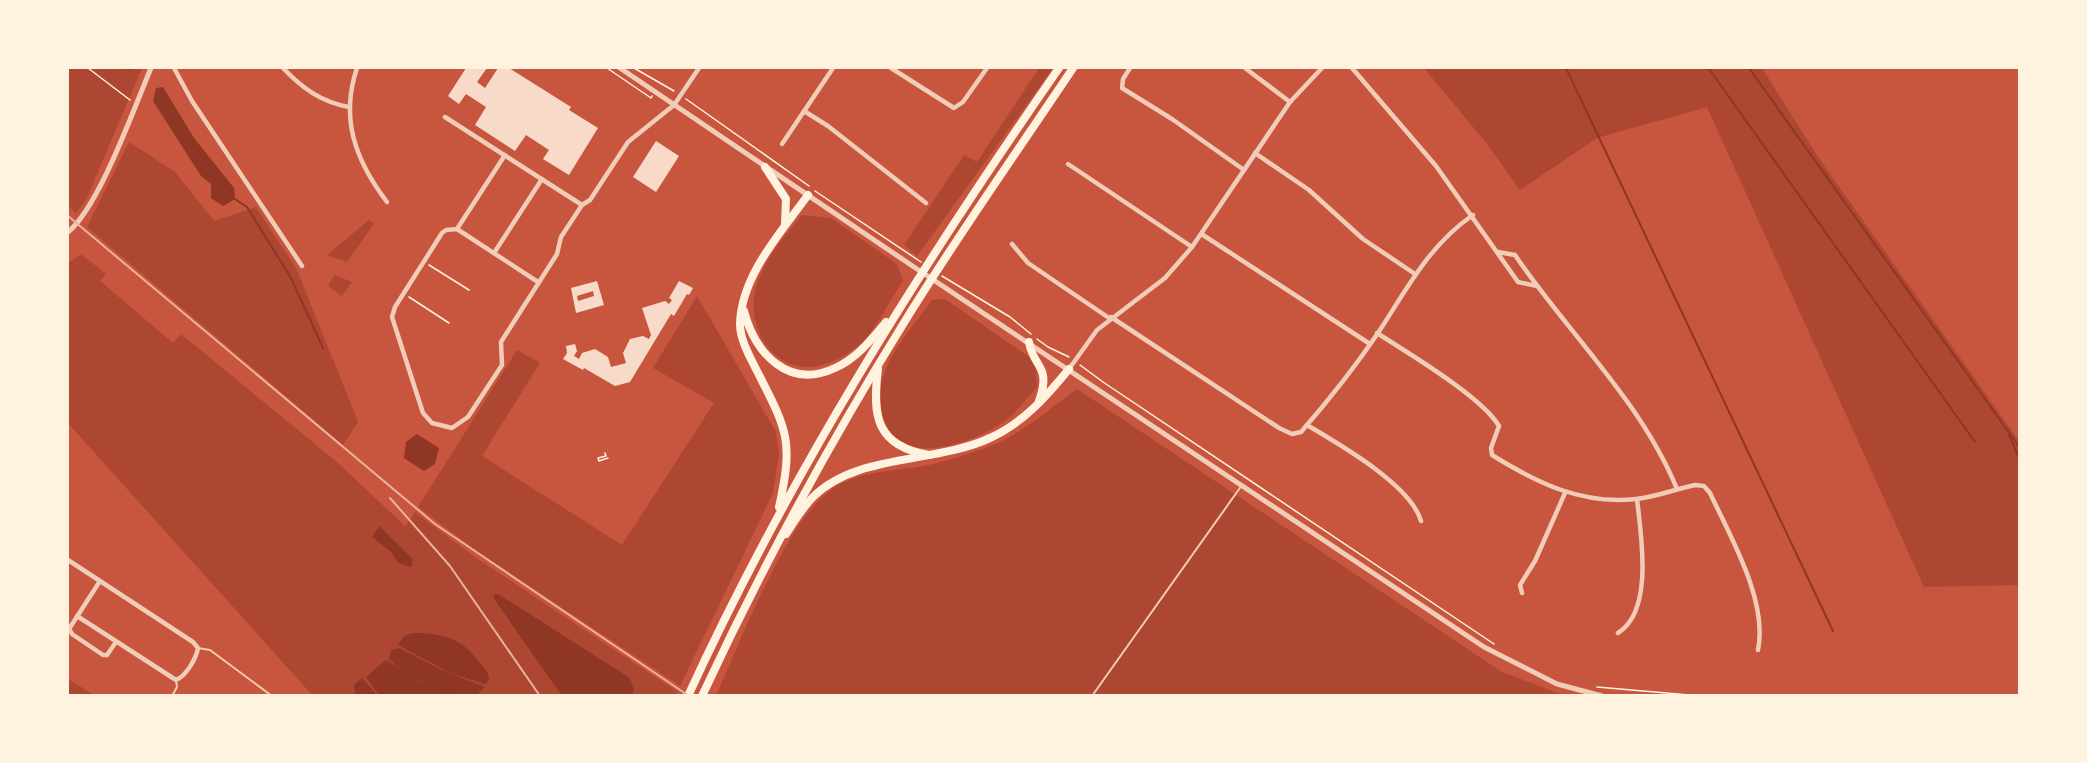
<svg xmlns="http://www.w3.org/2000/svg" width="2087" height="763" viewBox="0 0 2087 763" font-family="'Source Sans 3',sans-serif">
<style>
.green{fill:#ae4732}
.water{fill:#8f3625}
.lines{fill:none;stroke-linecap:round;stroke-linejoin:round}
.stream{stroke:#8f3625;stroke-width:2}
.building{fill:#f7dbc8;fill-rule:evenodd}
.path{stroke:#fff3e0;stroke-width:1.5}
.service{stroke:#f1ccb7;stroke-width:2}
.minor{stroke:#f1ccb7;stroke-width:4.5}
.tertiary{stroke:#f1ccb7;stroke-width:5}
.motorway{stroke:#fff3e0;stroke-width:8}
.rail{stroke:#e9b49f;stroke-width:2}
</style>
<rect width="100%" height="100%" fill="#c8553d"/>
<!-- green -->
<g class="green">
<polygon points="68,68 142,68 86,200 76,213 68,206"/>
<polygon points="1039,68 1053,68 917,256 904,245 964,155 977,162"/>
<polygon points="1424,68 1762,68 1818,157 2019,441 2019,585 1924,587 1707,107 1597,138 1520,190 1488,145"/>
<polygon points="129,142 175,172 214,221 256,207 297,270 358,422 343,445 87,227"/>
<path d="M802 215 831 218 897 264 903 280C893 296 873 334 859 345 844 357 825 368 805 367 765 364 745 319 757 284 766 257 784 237 802 215Z"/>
<polygon points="369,220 374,224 347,262 327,255"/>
<polygon points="81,254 106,274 100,281 173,343 181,334 338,463 405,526 415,512 475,557 678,692 676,695 632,695 634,690 630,678 500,595 496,595 493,599 561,695 312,695 68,423 68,263"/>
<polygon points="334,275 352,282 342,296 328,286"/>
<polygon points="697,296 776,432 779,454 773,493 680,686 478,552 418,507 517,350 540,363 482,456 622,545 714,403 653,368"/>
<path d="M945 299 1035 361 1037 387C1028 397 1019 409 1009 418 982 440 904 470 886 424 880 409 878 389 884 374 893 347 916 323 932 300Z"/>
<path d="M1077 389 1502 672 1563 695 716 696C740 643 786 521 831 490 866 466 904 473 941 462 961 456 983 450 1002 441 1028 428 1053 406 1077 389Z"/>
<polygon points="68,679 94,695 68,695"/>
</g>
<!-- water -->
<g class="water">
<polygon points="163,87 194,138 234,188 235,199 223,206 211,198 211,184 201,176 153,101 156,88"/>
<polygon points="417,434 439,448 435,464 424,471 404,458 406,442"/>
<polygon points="379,526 413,559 411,567 398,563 391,552 372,537"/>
<polygon points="495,594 500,595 630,678 634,690 632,695 561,695 493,598"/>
<path d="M413 633C443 633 462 638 480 663 485 668 489 673 489 680L485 684 450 673 398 645 404 636Z"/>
<path d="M399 648 442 670 485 687 477 695C447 696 410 680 389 659L391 650Z"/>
<polygon points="386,660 423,683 464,695 379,695 366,677"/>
<polygon points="362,678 377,695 355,695 354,685"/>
</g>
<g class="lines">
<!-- stream -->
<g class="stream">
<polyline points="127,68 129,69"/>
<polyline points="1566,68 1833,631"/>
<polyline points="1749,68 2020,448"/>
<polyline points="1709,69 1975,442"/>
<polyline points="235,199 247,207 291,278 323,348"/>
<polyline points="2009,435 2020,460"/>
</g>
</g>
<!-- building -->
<g class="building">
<polygon points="466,68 487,68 477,82 485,88 498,68 509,68 571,107 569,110 598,128 569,175 543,159 549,150 526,135 515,151 475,125 486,107 466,94 459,104 448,96"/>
<polygon points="656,141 679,156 656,192 633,177"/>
<path d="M597 281 604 305 576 313 571 288ZM593 291 594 296 578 301 577 296Z"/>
<polygon points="679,281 693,288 689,295 687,294 674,316 671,314 630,382 615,386 584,368 583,370 563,359 567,353 566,346 575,344 577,351 574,356 579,359 582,353 595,349 608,357 611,367 626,363 623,353 630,339 643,336 649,339 651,335 642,308 665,301 669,304 672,300 669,298"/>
</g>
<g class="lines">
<!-- path -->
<g class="path">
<polyline points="88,68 130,100"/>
<polyline points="607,68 651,98 652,96"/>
<polyline points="634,68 674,91"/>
<polyline points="686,99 809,186"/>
<polyline points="815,191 921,262"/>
<polyline points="429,265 469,290"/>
<polyline points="942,276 1010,317 1031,334"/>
<polyline points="409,297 449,323"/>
<polyline points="1037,339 1048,347 1069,357"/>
<polyline points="1080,365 1103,382 1494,644"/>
<polyline points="605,453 606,456 598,458 599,461 608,458"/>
<polyline points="1597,687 1701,696"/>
</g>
<!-- service -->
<g class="service">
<polyline points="198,648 210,650 272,696"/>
<polyline points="172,696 177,687 176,680"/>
<polyline points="1092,696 1242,485"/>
</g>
<!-- minor -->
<g class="minor">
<polyline points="174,68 192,101 302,266"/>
<path d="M283 68C302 88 321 102 349 107"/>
<path d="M357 68C340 118 355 160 387 202"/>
<polyline points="891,68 954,108 963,102 987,68"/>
<polyline points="1130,68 1123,79 1122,88 1172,119 1244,170"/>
<polyline points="1245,68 1290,102"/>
<polyline points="1352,68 1436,166 1518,282 1537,286"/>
<polyline points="804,111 828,126 926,203"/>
<polyline points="445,117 582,205"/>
<polyline points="782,144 833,68"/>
<polyline points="1255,153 1309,190 1363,239 1415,274"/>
<polyline points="1068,164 1192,247"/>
<polyline points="457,229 505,155"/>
<polyline points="1203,235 1370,344"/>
<polyline points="1012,244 1028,263 1109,318"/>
<path d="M1498 252 1515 255C1568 333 1641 401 1677 489"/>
<polyline points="494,253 542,179"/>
<polyline points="538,282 457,229 446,230 442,233 395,307 392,317 423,413 432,423 452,428 468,417 502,365 501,342 557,254 561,237 582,205 590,200 628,142 674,105 699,68"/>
<path d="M1111 317 1279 428 1292 434 1301 432C1328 401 1355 367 1378 333 1407 289 1429 245 1473 215"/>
<path d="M1377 333C1408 353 1482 397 1499 426L1491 448 1492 455C1537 483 1582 505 1636 499 1656 497 1676 489 1695 485L1704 486 1710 493C1731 538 1768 601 1758 650"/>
<polyline points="1069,369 1097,330 1165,278 1192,247 1290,102 1322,68"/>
<path d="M1307 425C1339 444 1411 485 1421 521"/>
<path d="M68 560 193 642 198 648C196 659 186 676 176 680L77 616"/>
<polyline points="100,581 69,629 72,634 103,655 107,655 116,642"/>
<polyline points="1522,593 1520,585 1535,561 1565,493"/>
<path d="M1618 633C1654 611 1641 535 1637 499"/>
</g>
<!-- tertiary -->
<g class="tertiary">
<polyline points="620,68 911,265 1484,647 1557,684 1602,696"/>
<path d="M68 232C99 207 134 108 151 68"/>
</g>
<!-- motorway -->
<g class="motorway">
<polyline points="765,167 786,199 785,224"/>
<path d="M744 311C755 353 788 390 835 368 857 358 871 340 886 322"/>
<path d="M1029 342C1033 368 1052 365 1039 401"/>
<path d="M878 369C872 416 876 446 929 455"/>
<path d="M779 507C794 440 787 430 757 371 750 357 740 340 740 324 741 276 781 232 808 195"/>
<path d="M786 534C794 522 802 508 813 497 858 453 934 464 990 438 1023 423 1046 397 1069 369"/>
<path d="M688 696C790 474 920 268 1059 68"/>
<path d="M702 696C762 567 830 442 905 321 958 235 1017 152 1073 68"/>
</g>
<!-- rail -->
<g class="rail">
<polyline points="68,216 435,524 689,696"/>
<polyline points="390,498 450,566 540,696"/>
</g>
</g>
<!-- border -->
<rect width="2087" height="763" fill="none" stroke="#fff3e0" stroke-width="138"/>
</svg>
